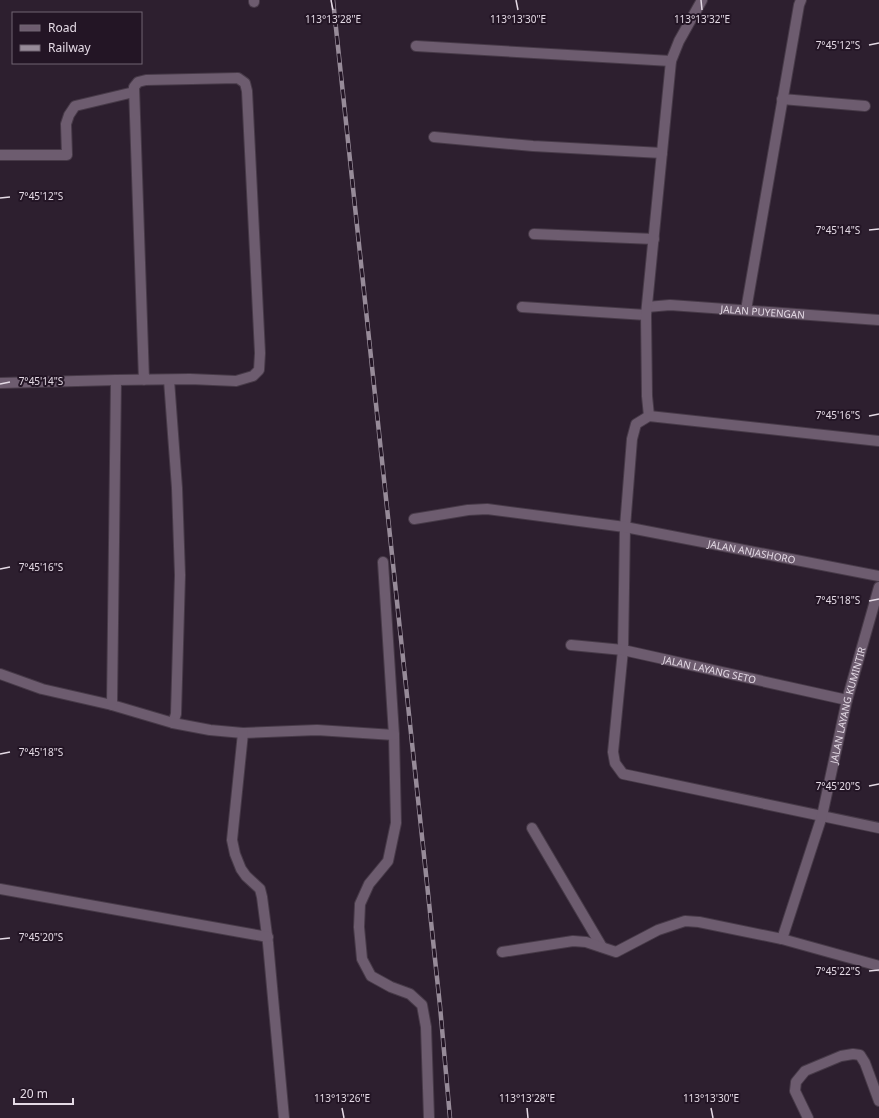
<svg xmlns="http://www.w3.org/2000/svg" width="879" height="1118" viewBox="0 0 879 1118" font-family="'Noto Sans',sans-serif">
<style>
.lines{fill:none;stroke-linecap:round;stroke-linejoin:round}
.street-casing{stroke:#473a48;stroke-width:12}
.street{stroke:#6d5c6f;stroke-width:10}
.rail-casing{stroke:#978b99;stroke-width:4.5}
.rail{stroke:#231525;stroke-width:3;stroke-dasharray:9;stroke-linecap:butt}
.ticks{fill:none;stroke:#e4dae5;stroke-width:1.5}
.labels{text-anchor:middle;stroke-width:4;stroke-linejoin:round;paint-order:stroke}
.street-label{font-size:10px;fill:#e4dae5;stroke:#231525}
.ticks-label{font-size:10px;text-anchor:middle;fill:#e4dae5;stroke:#231525;stroke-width:4;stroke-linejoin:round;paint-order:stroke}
</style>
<rect width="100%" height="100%" fill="#2d1f2f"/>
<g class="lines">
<defs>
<g id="street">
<polyline points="254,0 254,2"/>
<polyline points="416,46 671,61"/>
<polyline points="782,99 865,106"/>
<polyline points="434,137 533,146 662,153"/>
<polyline points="0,155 67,155 66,124 69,115 75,106 134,92"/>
<polyline points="534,234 654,239"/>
<polyline points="522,307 646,315"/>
<path id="s1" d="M647 307 670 305 879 320"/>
<polyline points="746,310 799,5 801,0"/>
<polyline points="169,380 177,488 180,575 176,714 173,723"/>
<polyline points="0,383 116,380 190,379 236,381 253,376 259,370 260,353 247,91 245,83 238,78 146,80 138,82 134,87 144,380"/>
<polyline points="649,416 647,396 646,315 671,61 679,41 702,0"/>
<polyline points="879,441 649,416 636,424 632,439 625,527 623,650 613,752 615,763 623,774 879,828"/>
<path id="s2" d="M414 519 468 510 487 509 625 527 879 576"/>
<polyline points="383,562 394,735 396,823 388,861 369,884 360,904 359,927 362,959 371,976 391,987 410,994 422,1005 426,1027 429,1118"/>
<path id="s3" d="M571 645 623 650 847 700"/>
<polyline points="0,674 42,689 112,705 173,723 210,730 243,733 317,730 394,735"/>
<polyline points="112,705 116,380"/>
<polyline points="243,733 232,840 235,854 241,869 246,876 260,889 262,897 268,943 284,1118"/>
<polyline points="532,828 602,947"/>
<polyline points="0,889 268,937"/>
<path id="s4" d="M782 939 822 816 847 700 879 587"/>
<polyline points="502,952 573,941 586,942 616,952 658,930 685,921 699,922 782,939 879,966"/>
<polyline points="808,1118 795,1091 796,1082 805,1071 841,1056 853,1054 860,1055 865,1063 879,1101"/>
</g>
</defs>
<!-- street casing -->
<use href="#street" class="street-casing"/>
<!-- street -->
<use href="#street" class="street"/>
<defs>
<polyline id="rail" points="333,0 440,1006 450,1118"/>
</defs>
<!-- rail casing -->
<use href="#rail" class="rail-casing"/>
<!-- rail -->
<use href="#rail" class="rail"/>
</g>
<!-- ticks -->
<path class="ticks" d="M331 0 333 10M516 0 518 10M701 0 702 10M869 45 879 43M0 198 10 197M869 230 879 229M0 384 10 382M869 416 879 414M0 569 10 567M869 601 879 599M0 754 10 752M869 786 879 784M0 939 10 938M869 971 879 970M342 1108 344 1118M527 1108 528 1118M711 1108 713 1118"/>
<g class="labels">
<!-- street labels -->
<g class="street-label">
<text dy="4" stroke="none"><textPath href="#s1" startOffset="116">JALAN PUYENGAN</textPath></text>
<text dy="4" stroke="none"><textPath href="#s2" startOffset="342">JALAN ANJASHORO</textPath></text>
<text dy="4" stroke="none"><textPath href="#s3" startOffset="141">JALAN LAYANG SETO</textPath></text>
<text dy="4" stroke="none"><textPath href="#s4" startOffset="243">JALAN LAYANG KUMINTIR</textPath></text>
</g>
</g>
<g class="ticks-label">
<text x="702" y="23">113°13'32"E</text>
<text x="333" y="23">113°13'28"E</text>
<text x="518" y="23">113°13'30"E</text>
<text x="838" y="49">7°45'12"S</text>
<text x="41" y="200">7°45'12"S</text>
<text x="838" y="234">7°45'14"S</text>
<text x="41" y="385">7°45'14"S</text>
<text x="838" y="419">7°45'16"S</text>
<text x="41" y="571">7°45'16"S</text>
<text x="838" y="604">7°45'18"S</text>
<text x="41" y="756">7°45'18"S</text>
<text x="838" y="790">7°45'20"S</text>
<text x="41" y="941">7°45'20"S</text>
<text x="838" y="975">7°45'22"S</text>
<text x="342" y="1102">113°13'26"E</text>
<text x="527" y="1102">113°13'28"E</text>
<text x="711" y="1102">113°13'30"E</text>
</g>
<!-- legend -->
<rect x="12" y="12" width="130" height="52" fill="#231525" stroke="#706472"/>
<rect x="20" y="25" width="20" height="6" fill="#6d5c6f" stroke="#706472"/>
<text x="48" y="32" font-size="12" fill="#e4dae5">Road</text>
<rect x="20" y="45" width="20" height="6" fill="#978b99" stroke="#706472"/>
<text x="48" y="52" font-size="12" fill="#e4dae5">Railway</text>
<!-- scale -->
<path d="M14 1098v6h59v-6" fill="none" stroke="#e4dae5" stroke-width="2"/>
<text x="20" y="1098" font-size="12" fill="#e4dae5" stroke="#231525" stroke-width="3" paint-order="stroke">20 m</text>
</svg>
